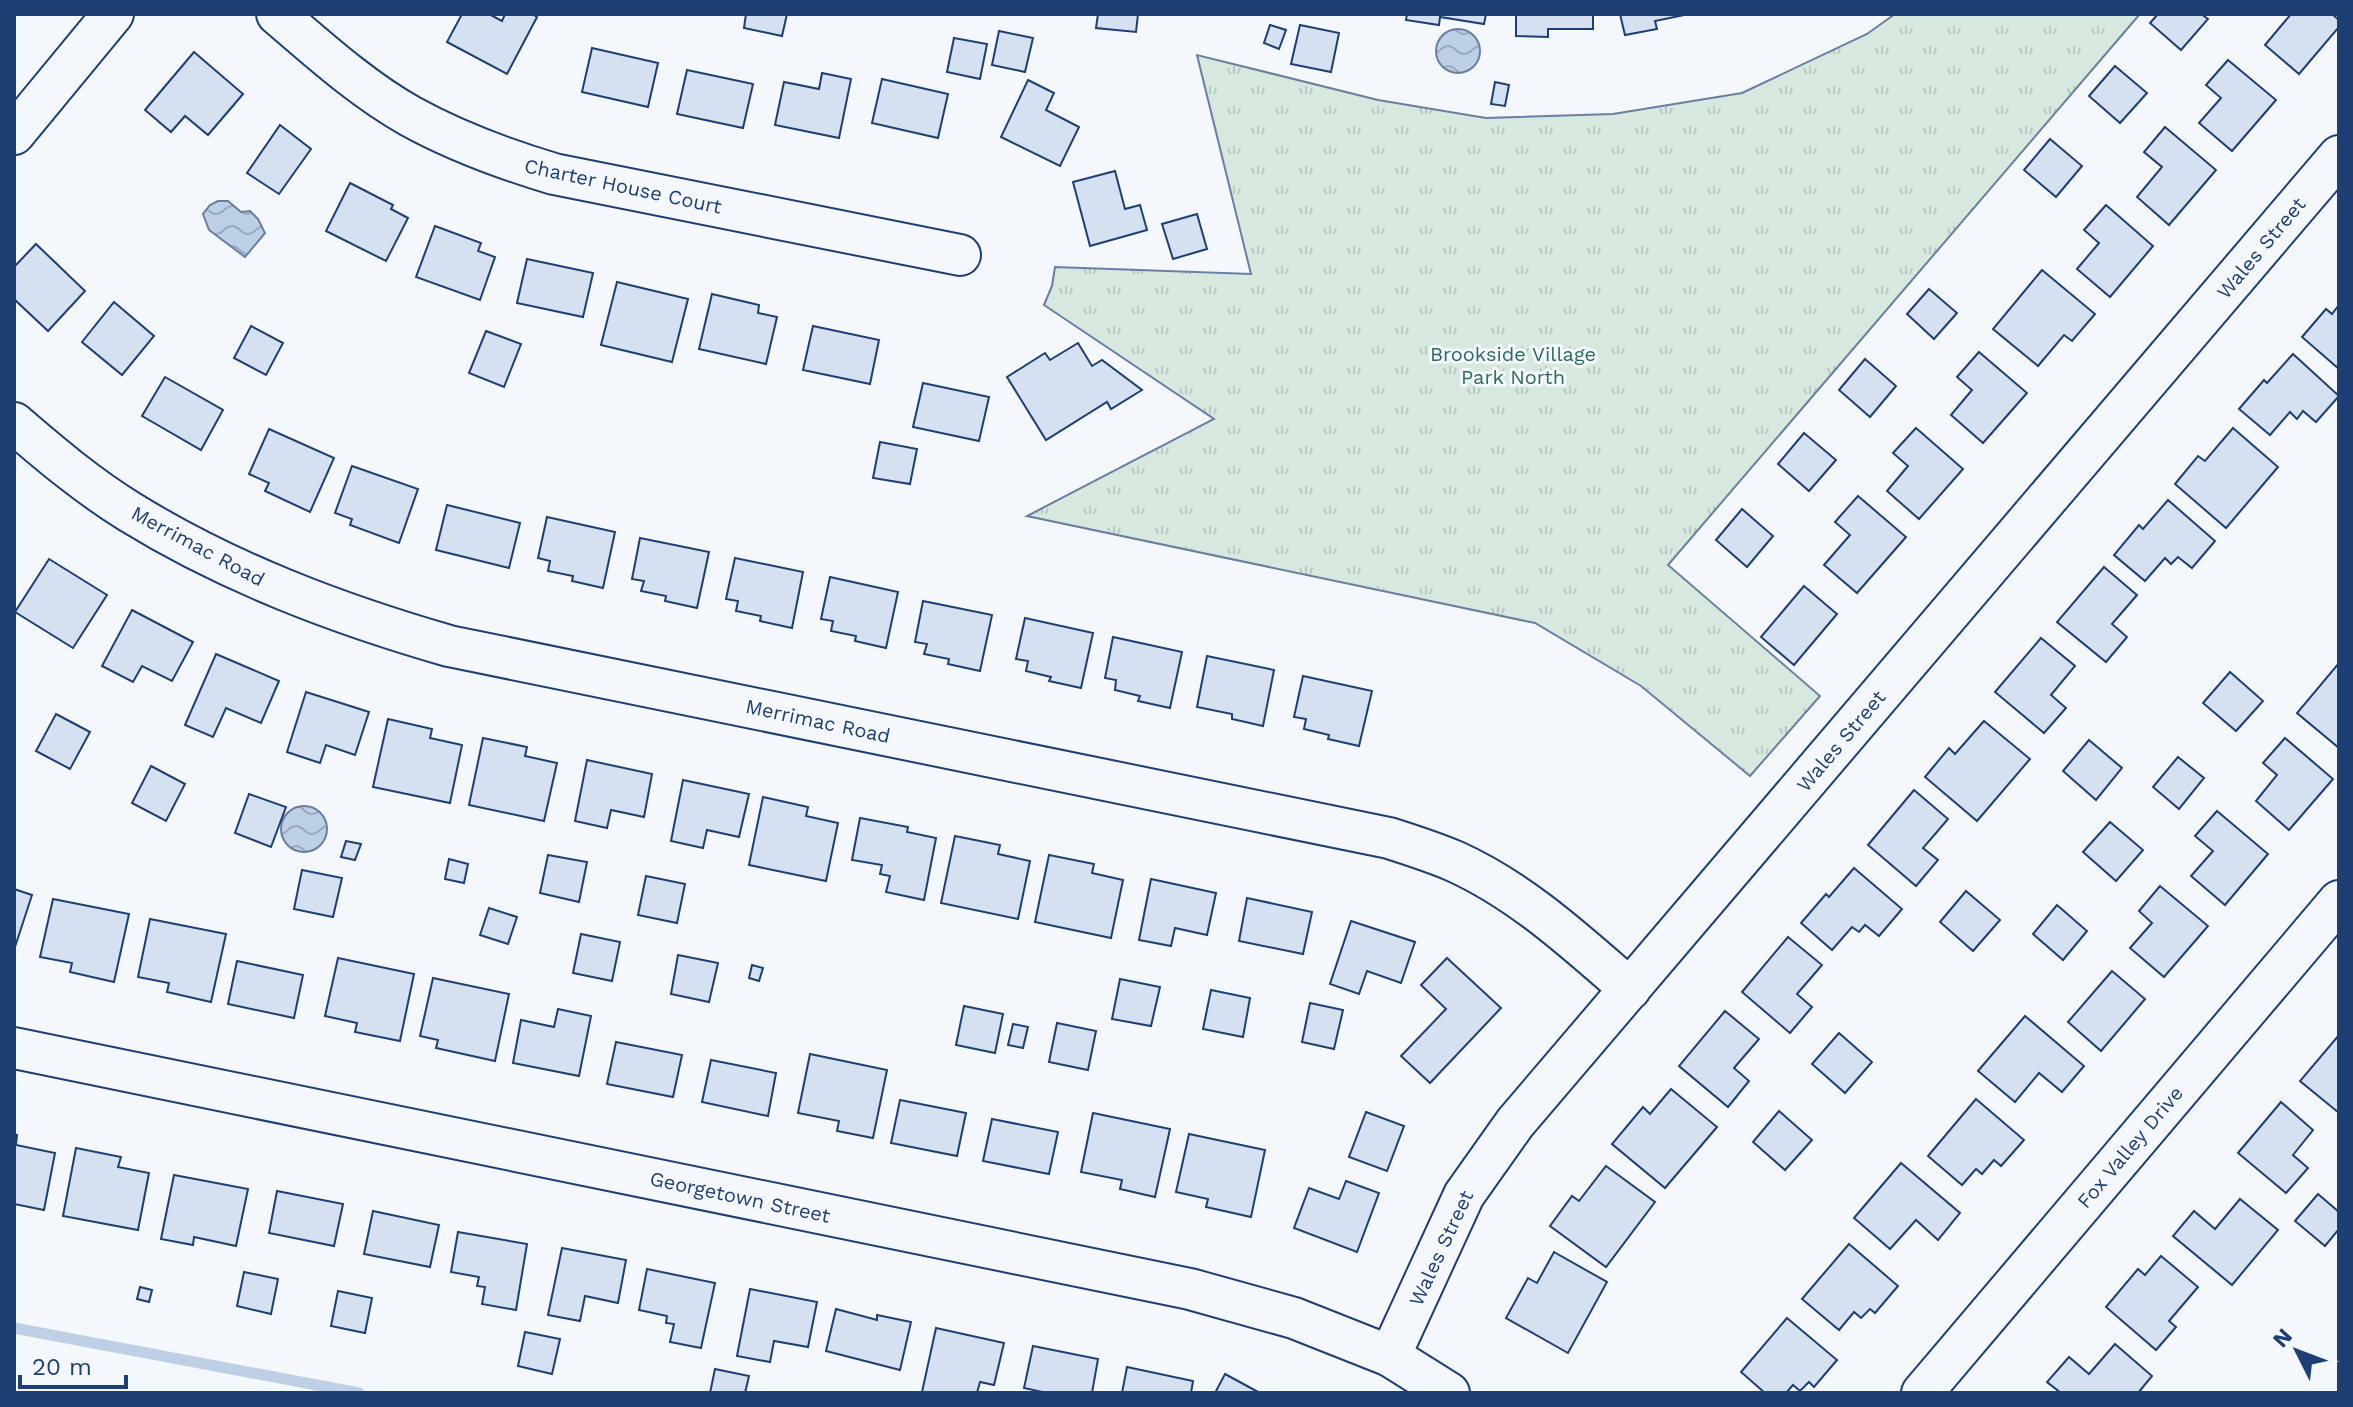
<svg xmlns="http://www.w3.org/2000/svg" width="2353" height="1407" viewBox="0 0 2353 1407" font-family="'Work Sans',sans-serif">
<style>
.park{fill:url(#park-tufts);stroke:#687fa3;stroke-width:2}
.water{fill:url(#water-waves);stroke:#687fa3;stroke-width:2}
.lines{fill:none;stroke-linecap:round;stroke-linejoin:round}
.stream{stroke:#bed0e5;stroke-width:11}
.building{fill:#d5e0f0;stroke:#1d3f73;stroke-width:2}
.minor-casing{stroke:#1d3f73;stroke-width:44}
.minor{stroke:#f4f7fb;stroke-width:40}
.labels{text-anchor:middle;stroke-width:6;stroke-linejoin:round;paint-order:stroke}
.street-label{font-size:20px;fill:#1d3f73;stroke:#f4f7fb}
.park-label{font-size:20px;fill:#2c6c60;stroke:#f4f7fb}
</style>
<defs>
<pattern id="park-tufts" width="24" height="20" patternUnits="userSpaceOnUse" patternTransform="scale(2)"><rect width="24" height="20" fill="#d7e8df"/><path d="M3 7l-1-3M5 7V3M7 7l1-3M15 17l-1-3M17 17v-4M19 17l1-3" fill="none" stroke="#b8c8c3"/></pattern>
<pattern id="water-waves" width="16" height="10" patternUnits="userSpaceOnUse" patternTransform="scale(2)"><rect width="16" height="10" fill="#bed0e5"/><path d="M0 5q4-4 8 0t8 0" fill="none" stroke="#9aaabe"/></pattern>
</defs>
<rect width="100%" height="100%" fill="#f4f7fb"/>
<!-- park -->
<polygon class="park" points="1895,14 2140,14 1668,565 1820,696 1750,776 1641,686 1535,623 1027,516 1214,419 1044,305 1052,286 1055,267 1251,274 1197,55 1378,100 1486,118 1613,114 1742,93 1867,34"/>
<!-- water -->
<g class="water">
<circle cx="1458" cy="51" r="22"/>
<polygon points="218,201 228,201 241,212 250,211 258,219 265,233 245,257 209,230 203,214 210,205"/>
<circle cx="304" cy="829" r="23"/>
</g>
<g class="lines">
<!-- stream -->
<polyline class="stream" points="14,1328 359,1393"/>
</g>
<!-- building -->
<g class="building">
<polygon points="462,14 489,14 502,21 505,14 532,14 537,17 507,74 447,42"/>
<polygon points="746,14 787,14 782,36 744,28"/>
<polygon points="1098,14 1138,14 1136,32 1096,28"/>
<polygon points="1407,14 1486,14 1484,24 1440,17 1439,25 1406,20"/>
<polygon points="1516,14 1593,14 1593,29 1548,29 1548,37 1516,36"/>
<polygon points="1620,14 1689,14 1655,21 1657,29 1625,35"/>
<polygon points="2158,14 2201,14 2208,19 2181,50 2150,23"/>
<polygon points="2291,14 2332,14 2339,20 2339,27 2299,74 2265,45"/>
<polygon points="1270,25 1286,30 1279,49 1264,43"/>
<polygon points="1300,25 1339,33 1331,72 1291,64"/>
<polygon points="999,31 1033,38 1025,72 992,65"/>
<polygon points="954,38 987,44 980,79 947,72"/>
<polygon points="592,48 658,63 648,107 582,92"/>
<polygon points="194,52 243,94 208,135 185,116 171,132 145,110"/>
<polygon points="2228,60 2276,100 2232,151 2199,123 2221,98 2206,85"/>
<polygon points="2115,66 2147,93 2120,123 2089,96"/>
<polygon points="687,70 753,84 743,128 677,114"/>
<polygon points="822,73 851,79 839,138 775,125 784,82 819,89"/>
<polygon points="882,79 948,94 938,138 872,123"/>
<polygon points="1028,80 1054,93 1046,110 1079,127 1060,166 1001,137"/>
<polygon points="1495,82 1509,85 1505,106 1491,104"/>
<polygon points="280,125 311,149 279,194 247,173"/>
<polygon points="2165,127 2216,170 2169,225 2137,197 2162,167 2144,152"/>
<polygon points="2050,139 2082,166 2056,197 2024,170"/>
<polygon points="1115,171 1125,209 1140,205 1147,230 1090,246 1073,182"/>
<polygon points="350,183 393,205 391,209 408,218 386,261 326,231"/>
<polygon points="2106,205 2153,246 2110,297 2077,269 2099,243 2084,230"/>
<polygon points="1197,214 1207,249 1173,259 1162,224"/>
<polygon points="435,226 481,243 478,251 495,257 480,300 416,277"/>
<polygon points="36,244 85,291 48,331 14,299 14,267"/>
<polygon points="527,259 593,273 583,317 517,303"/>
<polygon points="2042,270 2095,314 2072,341 2064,335 2038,366 1993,329"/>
<polygon points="617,282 688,299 672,362 601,345"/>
<polygon points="1929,289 1957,313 1934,339 1907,314"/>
<polygon points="712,294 759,305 758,313 777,317 766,364 699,349"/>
<polygon points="114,302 154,336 122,375 82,342"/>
<polygon points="2339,305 2339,369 2302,337 2326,309 2332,314"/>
<polygon points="251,326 283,343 266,375 234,358"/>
<polygon points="813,326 879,340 870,384 803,370"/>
<polygon points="486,331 521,344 504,387 469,373"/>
<polygon points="1078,343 1092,366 1102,360 1142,390 1111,409 1107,402 1046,440 1007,377 1045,353 1050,360"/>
<polygon points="1979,352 2027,393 1983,443 1951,415 1972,390 1957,377"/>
<polygon points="2293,354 2339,396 2316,422 2303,411 2297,419 2290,412 2270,435 2239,409 2264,380 2267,383"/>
<polygon points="1865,359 1896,386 1870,417 1839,390"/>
<polygon points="165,377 223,410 201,450 142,416"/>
<polygon points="923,383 989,397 979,441 913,427"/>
<polygon points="1916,428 1963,469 1919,519 1887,491 1908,466 1893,453"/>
<polygon points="2233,428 2278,467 2226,528 2175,484 2198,456 2205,461"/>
<polygon points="269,429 334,458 310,512 265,491 269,483 249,474"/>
<polygon points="1804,433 1836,460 1809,491 1778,464"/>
<polygon points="880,442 917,449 910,484 873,478"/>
<polygon points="352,466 418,489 399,543 350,525 352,519 335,513"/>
<polygon points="1858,496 1906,537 1857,593 1824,565 1850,535 1835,522"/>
<polygon points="2168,500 2215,541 2192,568 2178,557 2171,564 2165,558 2145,581 2114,555 2139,525 2143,529"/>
<polygon points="447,505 520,523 509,568 436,550"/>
<polygon points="1742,509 1773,536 1747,567 1716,540"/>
<polygon points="547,517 615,532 603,588 572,581 573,576 548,571 550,561 538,558"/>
<polygon points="640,538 709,552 697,608 665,601 666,596 641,591 644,581 632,579"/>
<polygon points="735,558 803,572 792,628 760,621 761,616 736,611 738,601 726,599"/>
<polygon points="49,559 107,595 73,648 15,612"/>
<polygon points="2104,567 2137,595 2112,624 2127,637 2106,662 2057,622"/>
<polygon points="830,577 898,592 886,648 855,641 856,636 831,631 833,621 821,619"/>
<polygon points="1804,586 1837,614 1794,665 1761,637"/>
<polygon points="923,601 992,615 980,671 948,664 949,659 924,654 927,644 915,642"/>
<polygon points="132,610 193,642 172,681 142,666 133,682 102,666"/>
<polygon points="1025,618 1093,633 1081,688 1049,681 1051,677 1026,671 1028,661 1016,659"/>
<polygon points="1113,637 1182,652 1170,708 1138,701 1140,696 1115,690 1116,680 1105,678"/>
<polygon points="2041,638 2075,666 2051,695 2066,708 2044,733 1995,692"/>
<polygon points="216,654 279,681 261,723 226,708 213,737 185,725"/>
<polygon points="1207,656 1274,670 1263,726 1232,719 1232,714 1197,707"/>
<polygon points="2339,663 2339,748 2297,713"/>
<polygon points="2230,672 2263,701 2236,731 2203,703"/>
<polygon points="1303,676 1372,691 1359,746 1328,739 1329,735 1304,729 1306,719 1294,717"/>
<polygon points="306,692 369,712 355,755 326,745 320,763 287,752"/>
<polygon points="56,714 90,732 70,769 36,751"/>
<polygon points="388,719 432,729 430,738 462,745 450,803 373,787"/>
<polygon points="1984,721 2030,759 1977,821 1925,777 1949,748 1955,754"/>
<polygon points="483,738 527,747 525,756 557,763 544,821 469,805"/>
<polygon points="2285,738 2333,779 2289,830 2256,801 2277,775 2263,763"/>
<polygon points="2089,740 2122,768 2096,800 2063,771"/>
<polygon points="2178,757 2204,778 2179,809 2153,787"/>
<polygon points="587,760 652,774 644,817 611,810 607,828 575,821"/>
<polygon points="151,766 185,784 166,821 132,803"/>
<polygon points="683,780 749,794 739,837 707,830 703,848 671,841"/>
<polygon points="1914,790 1948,819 1923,848 1938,860 1916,886 1868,845"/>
<polygon points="249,794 286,807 271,847 235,833"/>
<polygon points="763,797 808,807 806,816 838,823 826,881 749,865"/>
<polygon points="2217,811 2268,854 2225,905 2191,876 2213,851 2195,836"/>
<polygon points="860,818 908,827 907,832 936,838 924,900 886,892 890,876 880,874 882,865 852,860"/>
<polygon points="2110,822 2143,850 2116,881 2083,852"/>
<polygon points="955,836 1000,845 998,854 1030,861 1018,919 941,903"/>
<polygon points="346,841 361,844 355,860 341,857"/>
<polygon points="548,855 587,862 579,902 540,893"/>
<polygon points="1049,855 1094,864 1092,873 1123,880 1111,938 1035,922"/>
<polygon points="449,859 468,864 464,883 445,879"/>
<polygon points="1854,868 1902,909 1879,936 1865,925 1859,932 1852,927 1832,950 1801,923 1826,894 1829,897"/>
<polygon points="302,870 342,878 333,917 294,909"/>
<polygon points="646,876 685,884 677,923 638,915"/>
<polygon points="1151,879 1216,893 1207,935 1175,928 1171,946 1139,940"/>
<polygon points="2160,886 2208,926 2164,977 2130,948 2152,923 2139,911"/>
<polygon points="14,889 32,895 14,950"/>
<polygon points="1966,891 2000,920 1973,951 1940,922"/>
<polygon points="1247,898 1312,912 1303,954 1239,941"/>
<polygon points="53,899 129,914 114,982 70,972 72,963 40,957"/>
<polygon points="2057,905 2087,931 2063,960 2033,934"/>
<polygon points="489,908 517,917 508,944 480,935"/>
<polygon points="150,919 226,934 211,1002 167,992 169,983 138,977"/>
<polygon points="1351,921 1415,942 1401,983 1367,971 1359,994 1330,984"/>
<polygon points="581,934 620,942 612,981 573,973"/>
<polygon points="1788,937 1822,965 1797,994 1812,1007 1790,1033 1742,992"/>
<polygon points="678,955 718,963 709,1002 671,994"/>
<polygon points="338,958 414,974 400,1041 355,1032 357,1023 325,1016"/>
<polygon points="1447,958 1501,1008 1430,1083 1401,1056 1446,1009 1421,985"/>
<polygon points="237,961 303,975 294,1018 228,1004"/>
<polygon points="752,965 763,968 759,981 749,978"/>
<polygon points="2112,971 2145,999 2101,1051 2068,1022"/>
<polygon points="433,978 509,994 495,1061 436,1048 438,1040 420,1036"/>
<polygon points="1120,979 1160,987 1151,1026 1112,1019"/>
<polygon points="1211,990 1250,998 1243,1037 1203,1029"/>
<polygon points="1310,1003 1343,1010 1334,1049 1302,1042"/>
<polygon points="964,1006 1003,1014 995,1053 956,1045"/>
<polygon points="558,1009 591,1016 579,1076 513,1063 521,1020 554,1027"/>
<polygon points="1725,1011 1759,1039 1734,1068 1749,1081 1728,1107 1679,1066"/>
<polygon points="2025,1016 2084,1066 2062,1092 2039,1073 2015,1102 1978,1071"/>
<polygon points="1057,1023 1096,1031 1088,1070 1049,1062"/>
<polygon points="1013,1024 1028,1027 1023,1048 1008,1045"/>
<polygon points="1839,1033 1872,1062 1845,1093 1812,1064"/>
<polygon points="2339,1035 2339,1113 2300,1081"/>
<polygon points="616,1042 682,1055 673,1097 607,1084"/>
<polygon points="810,1054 887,1070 873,1138 837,1131 839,1121 798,1113"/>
<polygon points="711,1060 776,1073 768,1116 702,1102"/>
<polygon points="1671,1089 1717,1127 1665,1188 1612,1144 1643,1107 1650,1114"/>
<polygon points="1976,1099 2024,1140 2001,1166 1994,1160 1982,1174 1976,1169 1962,1185 1928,1156"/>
<polygon points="900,1100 966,1113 957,1156 891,1143"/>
<polygon points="2281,1102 2313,1130 2293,1155 2308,1168 2286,1193 2238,1153"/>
<polygon points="1779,1111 1812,1140 1785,1170 1753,1142"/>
<polygon points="1366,1112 1404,1126 1387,1171 1349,1157"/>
<polygon points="1093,1113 1170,1129 1155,1197 1120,1189 1122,1180 1081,1172"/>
<polygon points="992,1119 1058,1132 1049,1174 983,1161"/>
<polygon points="14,1134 17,1135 16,1145 55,1153 44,1210 14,1204"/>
<polygon points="1189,1134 1265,1150 1251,1217 1206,1207 1208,1199 1176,1192"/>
<polygon points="76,1148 121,1157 118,1167 149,1173 138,1230 63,1216"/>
<polygon points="1901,1163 1960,1213 1938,1240 1916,1220 1890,1249 1854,1218"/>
<polygon points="1606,1166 1655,1202 1606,1267 1550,1226 1572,1196 1579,1201"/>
<polygon points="174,1175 248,1189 236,1246 194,1237 193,1245 161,1239"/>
<polygon points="1346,1181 1379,1193 1357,1252 1294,1228 1309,1188 1339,1199"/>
<polygon points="277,1191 343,1204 334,1246 269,1233"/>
<polygon points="2318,1194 2339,1212 2339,1229 2325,1246 2295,1221"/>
<polygon points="2240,1199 2278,1230 2232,1285 2173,1236 2194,1211 2215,1229"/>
<polygon points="373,1211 439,1225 430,1267 364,1254"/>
<polygon points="458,1232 527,1244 516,1310 482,1304 485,1287 477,1286 479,1277 451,1272"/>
<polygon points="1849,1244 1898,1286 1875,1313 1870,1309 1861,1318 1854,1312 1839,1330 1802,1299"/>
<polygon points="562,1248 626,1260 618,1303 585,1296 580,1321 548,1315"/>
<polygon points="1554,1252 1607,1282 1568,1353 1506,1318 1528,1278 1537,1283"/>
<polygon points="2161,1256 2198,1287 2169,1321 2176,1327 2156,1350 2106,1307 2138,1269 2145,1275"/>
<polygon points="647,1269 715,1283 701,1348 670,1342 674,1324 666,1323 667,1316 639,1310"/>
<polygon points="244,1272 278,1279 271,1314 237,1306"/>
<polygon points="140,1287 152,1290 149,1302 137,1299"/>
<polygon points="750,1289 817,1302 808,1347 774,1341 770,1362 737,1356"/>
<polygon points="338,1291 372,1298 365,1333 331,1326"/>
<polygon points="836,1309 877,1320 877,1315 911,1322 900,1370 826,1351"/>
<polygon points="1787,1318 1837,1360 1814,1387 1809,1382 1800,1391 1793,1385 1786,1393 1765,1393 1741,1372"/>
<polygon points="936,1328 1004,1343 994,1385 980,1382 977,1393 922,1392"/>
<polygon points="525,1332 560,1339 552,1374 518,1366"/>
<polygon points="2115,1344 2152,1376 2138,1393 2061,1393 2047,1382 2069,1357 2089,1374"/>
<polygon points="1033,1346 1098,1359 1092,1393 1047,1393 1024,1388"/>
<polygon points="1127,1367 1193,1381 1191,1393 1122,1393"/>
<polygon points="715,1369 749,1376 745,1393 710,1393"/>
<polygon points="1225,1374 1260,1393 1215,1393"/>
</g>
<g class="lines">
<defs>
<g id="minor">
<path d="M277 14C319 50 362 89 410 116 455 141 504 159 554 174L960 255"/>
<polyline points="14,134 113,14"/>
<path d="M14 423C51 455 88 486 130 512 229 573 338 614 449 646L1389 838C1411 845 1433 852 1454 861 1521 891 1576 942 1630 989"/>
<polyline points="14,1048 1190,1289 1294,1318 1390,1356 1449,1393"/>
<polyline points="1390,1356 1464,1195 1515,1123 2339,156"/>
<polyline points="1922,1393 2339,901"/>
</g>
</defs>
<!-- minor casing -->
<use href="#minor" class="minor-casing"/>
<!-- minor -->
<use href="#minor" class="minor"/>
</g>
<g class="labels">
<!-- street labels -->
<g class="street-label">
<text transform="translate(623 186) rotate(12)" y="7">Charter House Court</text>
<text transform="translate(2261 248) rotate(-50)" y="7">Wales Street</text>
<text transform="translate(198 546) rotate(28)" y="7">Merrimac Road</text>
<text transform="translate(818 721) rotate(12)" y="7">Merrimac Road</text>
<text transform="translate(1841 741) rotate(-50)" y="7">Wales Street</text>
<text transform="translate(2130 1147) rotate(-50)" y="7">Fox Valley Drive</text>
<text transform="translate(740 1197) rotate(12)" y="7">Georgetown Street</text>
<text transform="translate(1441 1248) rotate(-65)" y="7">Wales Street</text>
</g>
<!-- park labels -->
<g class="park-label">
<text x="1513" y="361">Brookside Village<tspan x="1513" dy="23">Park North</tspan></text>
</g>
</g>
<!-- border -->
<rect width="2353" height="1407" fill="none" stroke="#1d3f73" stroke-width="32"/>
<!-- north arrow -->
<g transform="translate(2297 1351) rotate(312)" stroke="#f4f7fb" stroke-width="6" paint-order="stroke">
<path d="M0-6L14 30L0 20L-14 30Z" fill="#1d3f73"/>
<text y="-12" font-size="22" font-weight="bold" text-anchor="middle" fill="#1d3f73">N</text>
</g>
<!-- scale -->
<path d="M20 1375v12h106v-12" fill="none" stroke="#1d3f73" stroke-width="4"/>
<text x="32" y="1375" font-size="24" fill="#1d3f73" stroke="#f4f7fb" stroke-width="6" paint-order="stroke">20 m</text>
</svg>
